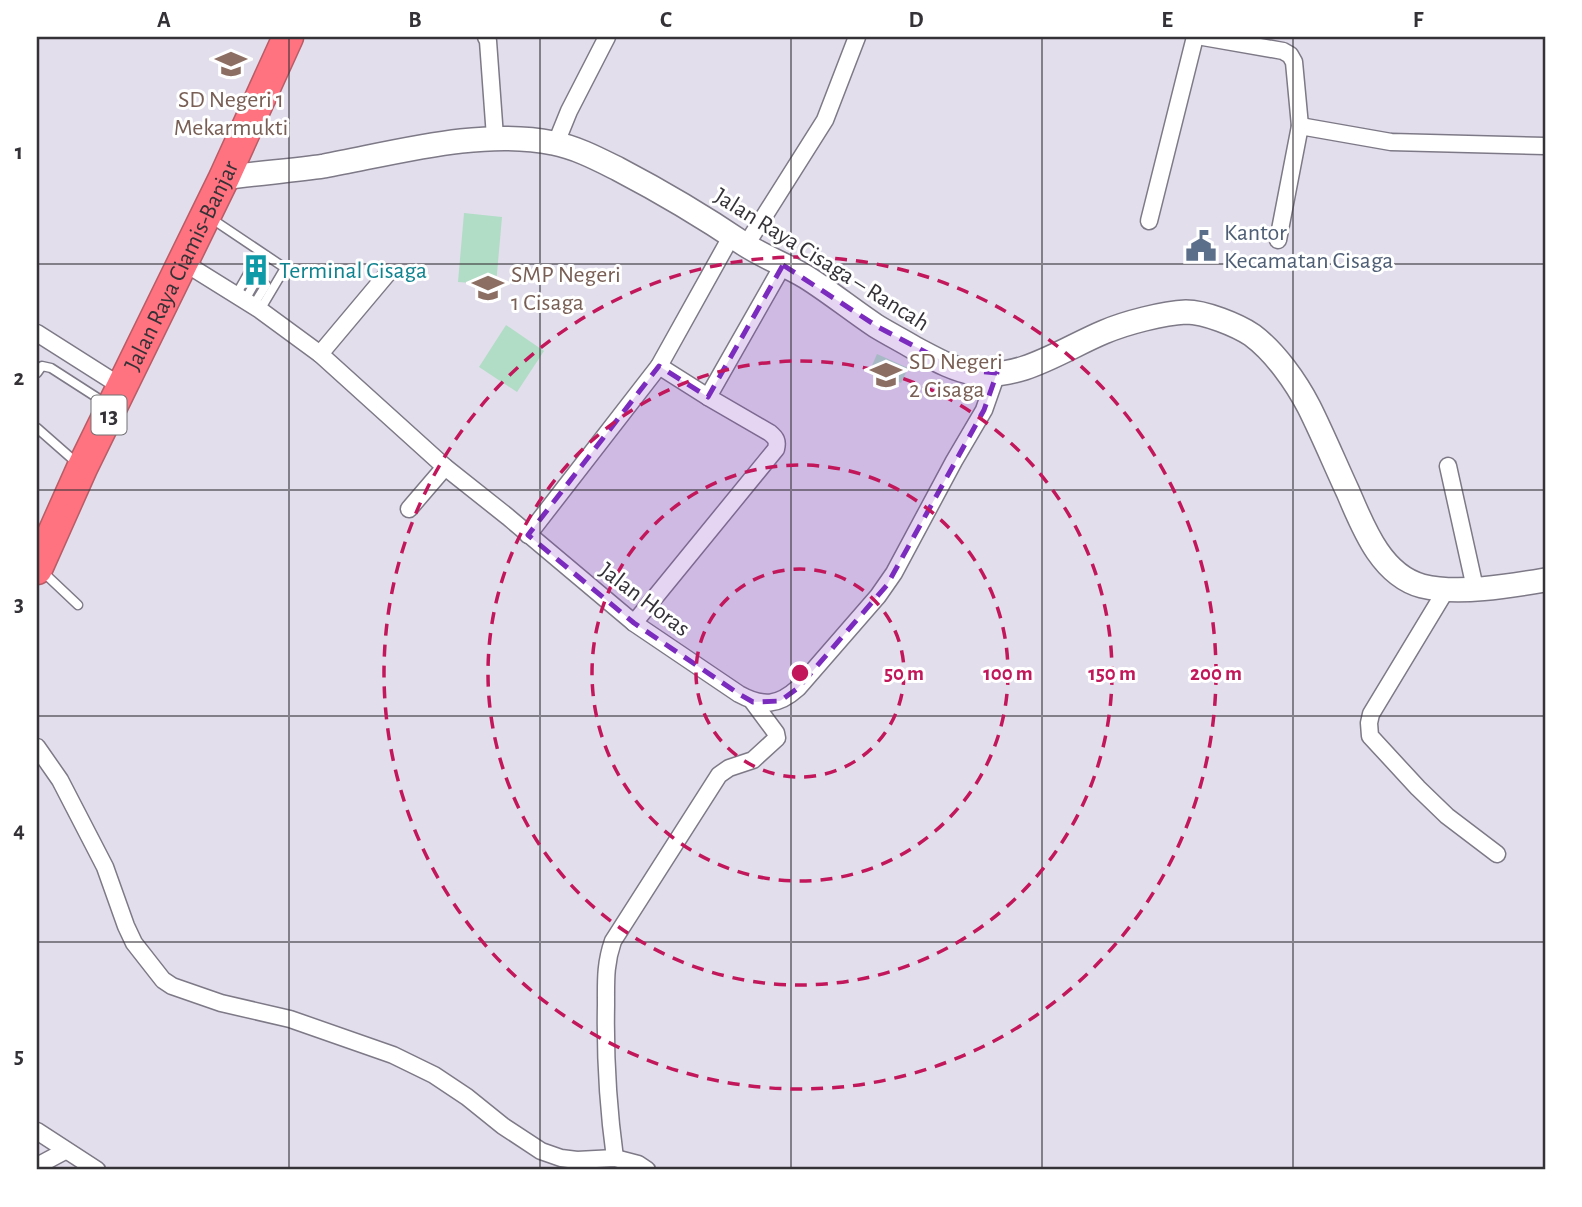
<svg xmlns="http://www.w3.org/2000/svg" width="1582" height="1207" viewBox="0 0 1582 1207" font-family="'Alegreya Sans',sans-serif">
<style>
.green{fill:#b1ddc6}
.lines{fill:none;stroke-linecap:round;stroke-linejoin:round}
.lane-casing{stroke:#7e7986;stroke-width:11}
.street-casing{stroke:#7e7986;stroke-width:19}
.secondary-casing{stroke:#7e7986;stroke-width:26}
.highway-casing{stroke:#b85c66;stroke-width:33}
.lane{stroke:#fff;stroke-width:8}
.street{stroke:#fff;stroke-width:16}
.secondary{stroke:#fff;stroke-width:23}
.highway{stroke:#ff727f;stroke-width:30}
.marked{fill:#7b2cbf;fill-opacity:0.2;stroke:#7b2cbf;stroke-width:5;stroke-dasharray:14 9;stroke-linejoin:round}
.grid{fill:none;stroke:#343237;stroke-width:2;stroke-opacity:0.55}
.ring{fill:none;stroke:#c2185b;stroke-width:3.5;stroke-dasharray:12 9}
.labels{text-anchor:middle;stroke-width:6;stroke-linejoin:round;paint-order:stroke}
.shield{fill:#fff;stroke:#717073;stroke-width:2}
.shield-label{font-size:23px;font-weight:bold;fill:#343237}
.education-label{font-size:24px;fill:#785e54;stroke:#fff;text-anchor:start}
.service-label{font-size:24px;fill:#4e5e75;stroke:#fff;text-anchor:start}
.street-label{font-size:24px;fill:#343237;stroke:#fff}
.culture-label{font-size:24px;fill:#0d838f;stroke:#fff;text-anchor:start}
.centre{fill:#c2185b;stroke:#fff;stroke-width:3.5}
.ring-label{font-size:21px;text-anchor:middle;font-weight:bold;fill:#c2185b;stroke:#fff;stroke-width:6;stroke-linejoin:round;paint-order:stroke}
.neatline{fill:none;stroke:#343237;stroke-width:2.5}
.grid-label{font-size:23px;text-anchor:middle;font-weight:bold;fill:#343237}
</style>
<rect width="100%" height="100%" fill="#e3deec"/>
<!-- green -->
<g class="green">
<polygon points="464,213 502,217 496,285 458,282"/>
<polygon points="506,325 544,351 517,392 479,367"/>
<polygon points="877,354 908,368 901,383 871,368"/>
</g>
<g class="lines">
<defs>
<g id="lane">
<polyline points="209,217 285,268 260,310"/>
<polyline points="236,295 248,274"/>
<polyline points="245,300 257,279"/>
<polyline points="253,306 266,285"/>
<polyline points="37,373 42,366 51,368 107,404"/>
<polyline points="37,428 78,464"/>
<polyline points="42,571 78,605"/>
</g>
<g id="street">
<polyline points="486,37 488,41 495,137"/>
<polyline points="1203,37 1283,51 1290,55 1294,62 1300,126"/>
<polyline points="556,143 569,111 607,37"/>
<polyline points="1149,221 1195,37"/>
<polyline points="1278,240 1300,126 1391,142 1545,146"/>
<polyline points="746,245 825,120 857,37"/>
<path d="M183 262 260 310 320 354 445 467 508 517 634 623 739 694C763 707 778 706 798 688L878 596 894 573 954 461 984 410 997 373"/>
<polyline points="37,333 122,387"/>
<polyline points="320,354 388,273"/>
<polyline points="708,397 783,265"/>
<polyline points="1448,466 1475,588"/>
<polyline points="409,509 445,467"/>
<polyline points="528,535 659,366 732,235"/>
<polyline points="1446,590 1371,714 1369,723 1370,736 1418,788 1447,816 1497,854"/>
<path d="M634 623 776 449C778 441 776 438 770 433L708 397 659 366"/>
<polyline points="37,747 60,780 105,867 126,926 134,943 163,980 172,986 221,1003 290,1019 393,1055 434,1075 467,1097 503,1126 541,1151 561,1158 577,1160 615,1158 638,1164 647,1170"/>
<polyline points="37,1131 97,1170"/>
<path d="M615 1158C608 1107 605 1056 606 1005 606 981 605 964 613 941L719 775 729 768 753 760 777 738 776 733 753 702"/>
<polyline points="37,1166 65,1151"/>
</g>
<path id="secondary" d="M224 178C257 173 291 171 324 166 395 153 482 128 553 143 575 147 598 159 618 169 662 192 704 217 744 244 764 257 786 265 806 277 830 292 852 310 876 326 889 334 903 341 916 349 935 359 952 369 973 373 1020 381 1063 349 1104 332 1125 323 1163 313 1186 312 1205 312 1237 325 1252 335 1275 352 1296 382 1309 407 1323 435 1335 464 1348 492 1363 527 1381 575 1422 586 1457 595 1510 586 1545 580"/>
<g id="highway">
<path id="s1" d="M37 569 82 468 224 178 288 37"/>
</g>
</defs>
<!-- lane casing -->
<use href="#lane" class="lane-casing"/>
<!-- street casing -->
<use href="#street" class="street-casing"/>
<!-- secondary casing -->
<use href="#secondary" class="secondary-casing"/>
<!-- highway casing -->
<use href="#highway" class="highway-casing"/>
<!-- lane -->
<use href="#lane" class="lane"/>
<!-- street -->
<use href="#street" class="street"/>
<!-- secondary -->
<use href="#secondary" class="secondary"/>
<!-- highway -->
<use href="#highway" class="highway"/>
</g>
<!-- marked area -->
<path class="marked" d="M783 265 878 327 958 369 997 373 984 410 887 585 798 688 780 701 753 702 739 694 634 623 528 535 659 366 708 397Z"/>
<!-- grid -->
<path class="grid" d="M289 37V1170M540 37V1170M791 37V1170M1042 37V1170M1293 37V1170M37 264H1545M37 490H1545M37 716H1545M37 942H1545"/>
<!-- distance rings -->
<g class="ring">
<circle cx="800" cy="673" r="104"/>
<circle cx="800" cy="673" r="208"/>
<circle cx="800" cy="673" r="312"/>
<circle cx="800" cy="673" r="416"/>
</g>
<!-- icons -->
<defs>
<symbol id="school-bare" viewBox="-9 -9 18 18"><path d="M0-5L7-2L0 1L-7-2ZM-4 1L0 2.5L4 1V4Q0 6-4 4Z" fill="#8d6e63" stroke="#fff" stroke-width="2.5" paint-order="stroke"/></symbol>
<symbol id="civic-bare" viewBox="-9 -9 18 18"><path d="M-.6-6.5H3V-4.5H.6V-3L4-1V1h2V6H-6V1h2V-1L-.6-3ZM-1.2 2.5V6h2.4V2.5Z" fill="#5c6f8a" stroke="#fff" stroke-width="2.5" paint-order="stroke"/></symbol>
<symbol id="building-bare" viewBox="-9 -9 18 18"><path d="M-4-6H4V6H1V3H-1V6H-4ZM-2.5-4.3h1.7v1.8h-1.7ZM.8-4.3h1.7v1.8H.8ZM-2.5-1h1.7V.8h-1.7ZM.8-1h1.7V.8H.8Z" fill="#0f9aa8" stroke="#fff" stroke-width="2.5" paint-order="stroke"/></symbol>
</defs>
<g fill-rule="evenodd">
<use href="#school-bare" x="209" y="42" width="44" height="44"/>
<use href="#civic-bare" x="1179" y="224" width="44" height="44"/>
<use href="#building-bare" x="234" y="248" width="44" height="44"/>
<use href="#school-bare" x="466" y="266" width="44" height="44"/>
<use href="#school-bare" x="864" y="353" width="44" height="44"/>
</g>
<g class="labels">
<!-- shield labels -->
<rect class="shield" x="91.5" y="395.5" width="35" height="39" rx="5"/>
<g class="shield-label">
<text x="109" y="423">13</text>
</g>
<!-- education labels -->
<g class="education-label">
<text x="231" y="107" text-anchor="middle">SD Negeri 1<tspan x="231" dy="28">Mekarmukti</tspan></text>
<text x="511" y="282">SMP Negeri<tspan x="511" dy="28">1 Cisaga</tspan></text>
<text x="909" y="369">SD Negeri<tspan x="909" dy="28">2 Cisaga</tspan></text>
</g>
<!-- service labels -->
<g class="service-label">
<text x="1224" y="240">Kantor<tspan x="1224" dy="28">Kecamatan Cisaga</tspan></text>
</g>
<!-- street labels -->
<g class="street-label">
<text transform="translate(822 259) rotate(32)" y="8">Jalan Raya Cisaga – Rancah</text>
<text dy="8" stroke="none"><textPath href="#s1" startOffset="336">Jalan Raya Ciamis-Banjar</textPath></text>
<text transform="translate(645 599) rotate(37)" y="8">Jalan Horas</text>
</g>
<!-- culture labels -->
<g class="culture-label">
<text x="279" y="278">Terminal Cisaga</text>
</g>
</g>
<circle cx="800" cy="673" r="10" class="centre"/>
<g class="ring-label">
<text x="904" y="680">50 m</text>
<text x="1008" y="680">100 m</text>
<text x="1112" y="680">150 m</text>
<text x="1216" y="680">200 m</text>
</g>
<!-- border -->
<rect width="1582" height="1207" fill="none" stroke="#ffffff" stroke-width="77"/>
<rect x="38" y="38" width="1506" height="1130" class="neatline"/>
<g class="grid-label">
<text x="164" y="27">A</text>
<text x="415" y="27">B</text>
<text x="666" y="27">C</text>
<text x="916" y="27">D</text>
<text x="1167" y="27">E</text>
<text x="1418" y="27">F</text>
<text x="19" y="159">1</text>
<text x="19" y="385">2</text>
<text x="19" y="611">3</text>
<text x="19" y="837">4</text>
<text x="19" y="1063">5</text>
</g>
</svg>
